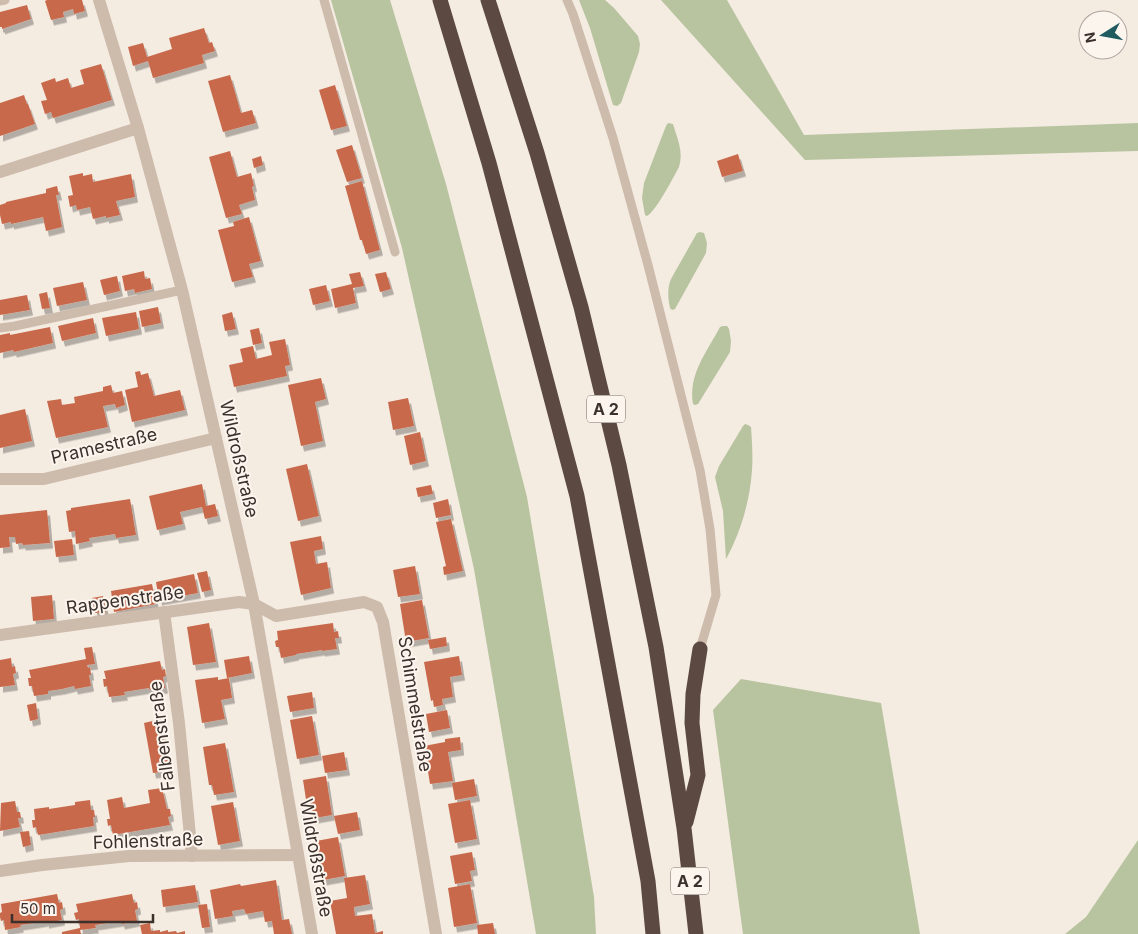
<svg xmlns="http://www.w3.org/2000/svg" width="1138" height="934" viewBox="0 0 1138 934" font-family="Inter,sans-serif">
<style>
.green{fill:#b8c4a0}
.building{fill:#c8694b;filter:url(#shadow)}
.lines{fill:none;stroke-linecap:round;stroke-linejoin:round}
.lane{stroke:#cdbbac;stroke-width:9}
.street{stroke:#cdbbac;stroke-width:12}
.highway{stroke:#5c4a42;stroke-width:15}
.labels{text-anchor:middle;stroke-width:4;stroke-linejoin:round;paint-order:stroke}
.shield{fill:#fbf5ee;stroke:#756b66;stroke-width:1}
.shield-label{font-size:16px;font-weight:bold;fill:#3b302b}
.street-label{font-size:18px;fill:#3b302b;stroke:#fbf5ee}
</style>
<defs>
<filter id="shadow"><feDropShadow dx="3" dy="5.5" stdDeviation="0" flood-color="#0004"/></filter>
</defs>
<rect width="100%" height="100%" fill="#f4ebe1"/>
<!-- green -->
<g class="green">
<polygon points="331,0 390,0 446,184 527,497 594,897 596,934 536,934 474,569 402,248"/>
<polygon points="579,0 605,0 614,8 638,36 640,44 639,52 621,103 617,106 613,105 590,28"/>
<polygon points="661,0 727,0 804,135 1138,123 1138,151 805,160"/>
<path d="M668 123 673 124C677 138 684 152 679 167 673 178 656 211 647 216L645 215 642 198 644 183 666 126Z"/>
<path d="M700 232 704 233 707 243 706 253 675 309 672 310 670 308C668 299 667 288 671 279L697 233Z"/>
<path d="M723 326H727L729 329 731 341 730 352 698 404 695 405 693 404C688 374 707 352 720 327Z"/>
<path d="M745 424 748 425 751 427C752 441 753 455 752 470 750 500 741 532 726 559L723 511 715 477 719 466 743 426Z"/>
<polygon points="741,679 881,703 920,934 743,934 713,710"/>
<polygon points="1138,840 1138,934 1065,934 1086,917"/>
</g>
<!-- building -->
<g class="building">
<polygon points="47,0 82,0 85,11 74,14 73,9 63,12 64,17 51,20 45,1"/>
<polygon points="27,5 31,19 2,29 2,27 0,27 0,12"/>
<polygon points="204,28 209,43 212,42 215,51 202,55 204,63 153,78 148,61 133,66 128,47 143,43 147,57 172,49 169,38"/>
<polygon points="101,64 112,100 53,118 51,112 45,114 41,101 47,100 41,83 55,78 56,82 68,78 71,88 84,84 80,70"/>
<polygon points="230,75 241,113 252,110 256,123 223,132 208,81"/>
<polygon points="335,85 347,126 331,130 319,90"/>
<polygon points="24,95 27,104 28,104 35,124 0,136 0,103"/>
<polygon points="352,145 362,178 347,182 336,150"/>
<polygon points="230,151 237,177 251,173 254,186 252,187 255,200 239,205 242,214 226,218 209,157"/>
<polygon points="738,154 743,171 722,177 717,161"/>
<polygon points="261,156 263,165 254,168 252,159"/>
<polygon points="83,173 83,176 92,174 93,182 131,174 135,197 116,201 120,215 106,218 106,216 93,219 90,207 77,210 76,205 70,207 68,196 73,195 69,176"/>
<polygon points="362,181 380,250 366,254 362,240 360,240 345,186"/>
<polygon points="57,186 59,195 56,195 62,227 46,231 43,217 11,224 11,222 2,224 0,215 0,205 6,203 6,202 46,193 46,189"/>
<polygon points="249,217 261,261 249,264 253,277 232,282 218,230 234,226 233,222"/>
<polygon points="144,271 145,279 150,278 152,289 135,293 134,289 125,291 122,276"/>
<polygon points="360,272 364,286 353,288 356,303 335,308 331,289 352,284 349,274"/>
<polygon points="386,272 391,289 380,292 375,274"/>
<polygon points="117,276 120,291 104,295 100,280"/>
<polygon points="83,282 87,300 57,306 53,288"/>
<polygon points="326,285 330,301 313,305 309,289"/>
<polygon points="47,292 50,308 42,309 39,294"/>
<polygon points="27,295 30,310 0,315 0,300"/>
<polygon points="158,307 161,323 142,327 139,311"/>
<polygon points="136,312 139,329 106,336 102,318"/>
<polygon points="232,312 236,329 225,331 222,315"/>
<polygon points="93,318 96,333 62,341 58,326"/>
<polygon points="50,327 53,343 14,352 13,350 0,353 0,335 10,333 10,335"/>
<polygon points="259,328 262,343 253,345 250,330"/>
<polygon points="285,339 290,365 285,366 287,376 234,387 229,365 243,362 240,349 253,346 256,359 272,355 269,342"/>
<polygon points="140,371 141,375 148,373 154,396 180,390 185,410 132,422 125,390 138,387 135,372"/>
<polygon points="321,378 326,399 315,402 323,441 301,446 288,385"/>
<polygon points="111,385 113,393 122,391 125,405 116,408 115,404 103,406 108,427 56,438 47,401 61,399 62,405 75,403 74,397 103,391 103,387"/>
<polygon points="408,398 414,426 393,430 388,402"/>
<polygon points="25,409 32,441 0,448 0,415"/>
<polygon points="420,432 426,461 410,465 404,436"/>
<polygon points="307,464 319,516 298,521 286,469"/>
<polygon points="202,484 206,506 215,504 218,516 205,519 202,507 193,509 180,512 183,524 157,530 149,496"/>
<polygon points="431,485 433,494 418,497 416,488"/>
<polygon points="130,499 136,535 116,538 115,534 89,538 90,541 76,544 75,531 69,532 66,511 71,510 71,508"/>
<polygon points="448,499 451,515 436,518 433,503"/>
<polygon points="47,510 50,543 23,545 22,543 16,544 15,537 9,537 10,547 0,548 0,515"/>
<polygon points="451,519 463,571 444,575 443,567 446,566 436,522"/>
<polygon points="321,536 323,549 314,551 316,564 327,562 331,588 301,595 290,542"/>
<polygon points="72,539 74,555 56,557 54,541"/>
<polygon points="415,566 420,594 398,597 393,570"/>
<polygon points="207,571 211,590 202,592 197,573"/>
<polygon points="194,574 198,593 159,600 156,582"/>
<polygon points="152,584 156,604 114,612 111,591"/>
<polygon points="52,595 54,619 33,621 31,597"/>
<polygon points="103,596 106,612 95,613 92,598"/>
<polygon points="422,600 429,638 406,642 400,604"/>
<polygon points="209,623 216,662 193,665 187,627"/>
<polygon points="333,623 334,632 338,631 339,638 335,638 337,649 322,651 322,650 296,654 296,655 281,658 279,647 276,647 275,641 278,640 277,631"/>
<polygon points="446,637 447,646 430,649 428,640"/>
<polygon points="92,647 95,664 87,665 88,668 90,667 91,675 89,675 91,686 75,689 74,686 62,689 48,691 48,694 34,696 32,686 29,686 28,678 31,678 29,670 86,659 84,648"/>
<polygon points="249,656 252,673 227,678 224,660"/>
<polygon points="459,656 462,675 450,677 453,697 442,699 443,705 434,707 433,700 431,701 424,662"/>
<polygon points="11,658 12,667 15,666 16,673 13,674 15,685 0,687 0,660"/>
<polygon points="160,661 162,670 165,669 166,676 163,677 165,688 150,690 149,688 124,692 125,695 109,697 107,686 104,687 103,679 106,679 104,671"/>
<polygon points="218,677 218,680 229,678 232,698 221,700 225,719 202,723 195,680"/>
<polygon points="312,692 314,708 290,712 287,696"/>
<polygon points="36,703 38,719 30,721 27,705"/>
<polygon points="447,710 450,728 429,732 426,714"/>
<polygon points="312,716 319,755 297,759 290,720"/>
<polygon points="161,719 169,771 153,773 144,723"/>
<polygon points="460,737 461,750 448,752 453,781 430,784 424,746 445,742 445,739"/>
<polygon points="225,743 234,792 214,795 212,785 209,785 203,747"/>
<polygon points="344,752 347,770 325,773 322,756"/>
<polygon points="326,776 332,815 309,819 303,780"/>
<polygon points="474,779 477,796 455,800 452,783"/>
<polygon points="162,788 167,809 170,809 171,816 168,817 170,825 113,835 111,825 108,826 107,819 110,819 107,800 122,797 124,808 150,803 148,790"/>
<polygon points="90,800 91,810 94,810 95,817 93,817 94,826 38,835 36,827 33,828 32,820 35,820 34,809 49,807 49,809 75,805 75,802"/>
<polygon points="470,800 477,839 455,843 448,804"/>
<polygon points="15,801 17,812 20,812 21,818 18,818 20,827 0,831 1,803"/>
<polygon points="233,802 240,841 218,845 211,806"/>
<polygon points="357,812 360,830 338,834 334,816"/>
<polygon points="29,831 31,845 23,847 20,832"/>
<polygon points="338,837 345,876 323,880 316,841"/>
<polygon points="472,852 475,870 470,871 472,881 455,884 450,856"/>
<polygon points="365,875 370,904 354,907 355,916 372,914 375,933 383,931 383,934 336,934 330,901 347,898 344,878"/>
<polygon points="276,880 282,920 289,919 292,934 274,934 272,921 265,922 263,911 246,914 244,909 232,911 233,916 215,919 210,890 240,884 241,886"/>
<polygon points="470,884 477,923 454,927 448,888"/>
<polygon points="195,885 198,902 163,907 161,890"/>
<polygon points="57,894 59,903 62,902 63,909 60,910 62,920 46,923 46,921 34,923 20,925 21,927 5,930 4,920 1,921 0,917 0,913 2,912 1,904"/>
<polygon points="132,894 134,903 137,902 138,909 135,910 137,921 122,924 121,921 95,925 96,928 80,930 81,934 62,934 62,932 80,928 79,919 76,920 74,913 78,912 76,904"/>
<polygon points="207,904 210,927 202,928 198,905"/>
<polygon points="150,923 151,931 160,930 160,932 168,930 168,932 176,931 177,933 185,931 185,934 142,934 140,925"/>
<polygon points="493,923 495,934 478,934 477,925"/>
</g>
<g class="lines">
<!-- lane -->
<g class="lane">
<polyline points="324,0 395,252"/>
<polyline points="567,0 573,14 613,138 648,265 700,470 710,529 716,595 700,649"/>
<polyline points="0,1 5,0"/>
<polyline points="0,328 15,326 182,290"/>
</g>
<!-- street -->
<g class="street">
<polyline points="99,0 138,128 182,290 254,604 312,934"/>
<polyline points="0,172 138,128"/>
<polyline points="0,479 44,479 216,438"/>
<polyline points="164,612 179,723 192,856"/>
<polyline points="0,635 239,602 254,604 276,616 364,602 377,607 383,622 436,934"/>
<polyline points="0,871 42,865 129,856 298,855"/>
</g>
<!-- highway -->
<g class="highway">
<polyline points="440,0 489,163 577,496 648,881 653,934"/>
<polyline points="488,0 537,153 581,307 619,465 656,647 684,828 696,934"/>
<polyline points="686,822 698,775 692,723 693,694 700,649"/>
</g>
</g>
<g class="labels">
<!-- shield labels -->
<g class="shield">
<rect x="587" y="395.5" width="38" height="27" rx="4"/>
<rect x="671" y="867.5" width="38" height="27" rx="4"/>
</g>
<g class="shield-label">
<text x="606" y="415">A 2</text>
<text x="690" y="887">A 2</text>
</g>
<!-- street labels -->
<g class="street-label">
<text transform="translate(104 446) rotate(-13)" y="6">Pramestraße</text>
<text transform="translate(239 459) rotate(77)" y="6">Wildroßstraße</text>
<text transform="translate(125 600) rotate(-8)" y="6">Rappenstraße</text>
<text transform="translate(415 704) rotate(81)" y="6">Schimmelstraße</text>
<text transform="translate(162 736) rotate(-97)" y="6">Falbenstraße</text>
<text transform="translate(148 841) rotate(-2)" y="6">Fohlenstraße</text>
<text transform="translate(316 858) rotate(80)" y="6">Wildroßstraße</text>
</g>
</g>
<!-- north arrow -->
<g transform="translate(1103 35) rotate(259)"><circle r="24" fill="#fbf5ee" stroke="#aea6a0"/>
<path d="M0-4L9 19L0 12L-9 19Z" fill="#1f5a5e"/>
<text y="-8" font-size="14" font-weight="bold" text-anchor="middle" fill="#3b302b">N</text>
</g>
<!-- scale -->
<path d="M12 914v8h141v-8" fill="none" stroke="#3b302b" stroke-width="2.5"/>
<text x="20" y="914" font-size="15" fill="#3b302b" stroke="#fbf5ee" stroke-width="4" paint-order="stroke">50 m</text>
</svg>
